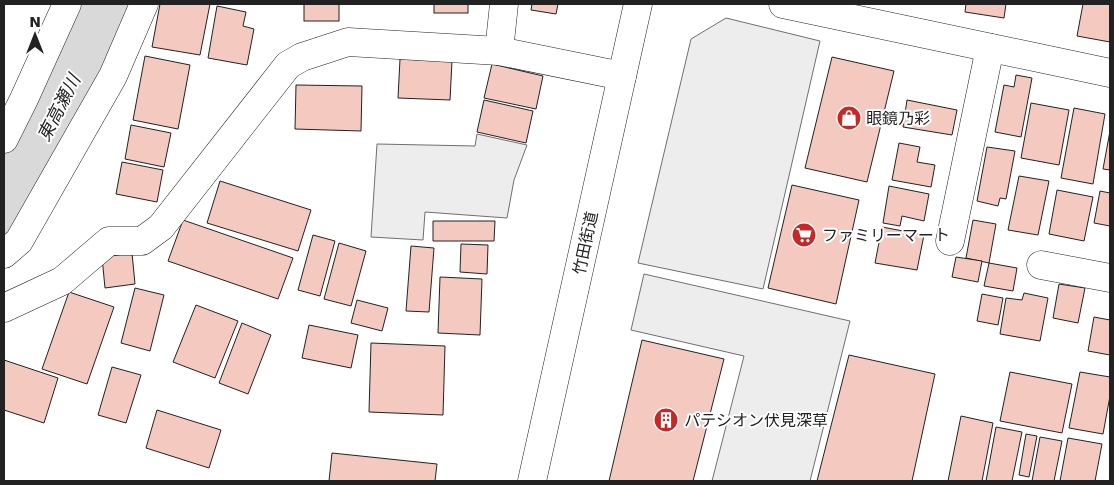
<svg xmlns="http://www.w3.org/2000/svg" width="1114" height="485" viewBox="0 0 1114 485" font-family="'DejaVu Sans','Noto Sans JP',sans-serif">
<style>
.parking{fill:#ededed;stroke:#6f6f6f}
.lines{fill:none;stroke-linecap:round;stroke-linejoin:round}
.river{stroke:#d9d9d9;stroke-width:72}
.building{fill:#f3c9c0;stroke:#222}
.minor-casing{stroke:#222;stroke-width:29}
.highway-casing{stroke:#222;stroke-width:29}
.minor{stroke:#fff;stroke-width:28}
.highway{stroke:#fff;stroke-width:28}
.labels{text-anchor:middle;stroke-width:4;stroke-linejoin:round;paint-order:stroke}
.poi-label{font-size:16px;fill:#222;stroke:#fff;text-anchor:start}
.street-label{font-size:16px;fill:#222;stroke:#fff}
.water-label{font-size:18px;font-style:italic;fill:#222;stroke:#fff}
</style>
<rect width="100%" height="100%" fill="#fff"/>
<!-- parking -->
<g class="parking">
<polygon points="726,18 820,41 763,289 638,263 691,39"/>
<polygon points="477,134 527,145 514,180 507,218 425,212 423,240 371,237 377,144 475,146"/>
<polygon points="644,274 850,321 810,481 712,481 744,356 631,330"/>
</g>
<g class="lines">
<!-- river -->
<polyline class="river" points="4,209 51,127 110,4"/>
</g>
<!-- building -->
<g class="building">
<polygon points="160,4 210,4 200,55 152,47"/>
<rect x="304" y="4" width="35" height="17"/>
<rect x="434" y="4" width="34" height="9"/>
<polygon points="532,4 558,4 556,14 531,10"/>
<polygon points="966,4 1006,4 1004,18 965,12"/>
<polygon points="1083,4 1110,4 1110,42 1077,36"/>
<polygon points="217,6 246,12 243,26 254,29 247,65 208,58"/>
<polygon points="145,56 190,65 178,129 133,120"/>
<polygon points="832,57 894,71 867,182 805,168"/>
<polygon points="400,59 452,61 450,100 398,98"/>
<polygon points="492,64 543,76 536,109 484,98"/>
<polygon points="1016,75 1032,78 1021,137 995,132 1004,85 1014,87"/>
<polygon points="296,85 362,86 361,131 295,129"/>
<polygon points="484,100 533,111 526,143 477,132"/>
<polygon points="907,100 957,110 952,135 903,127"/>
<polygon points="1031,103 1069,110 1059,165 1021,158"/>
<polygon points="1074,108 1105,114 1093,184 1061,178"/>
<polygon points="131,125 171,133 164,167 125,159"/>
<polygon points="1110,131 1110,170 1103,169"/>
<polygon points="899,143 920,147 917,162 935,165 931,187 892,180"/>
<polygon points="987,147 1015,151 1006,199 1000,198 998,206 977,201"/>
<polygon points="122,162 163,170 157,202 116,194"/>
<polygon points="1019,176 1049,181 1038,235 1008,230"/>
<polygon points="220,181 311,210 298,251 207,223"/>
<polygon points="792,185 859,200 836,304 768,288"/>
<polygon points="889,186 929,194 924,221 902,216 900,226 883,223"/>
<polygon points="1057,190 1093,197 1084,241 1049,234"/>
<polygon points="1100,191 1110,193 1110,226 1094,223"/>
<polygon points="183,220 293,258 278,299 168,261"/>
<polygon points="973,220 996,224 989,263 966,258"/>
<polygon points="433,221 495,221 494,241 433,241"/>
<polygon points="882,227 924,235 917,270 875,263"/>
<polygon points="313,235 335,241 320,296 298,290"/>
<polygon points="339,243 366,251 351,306 324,299"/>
<polygon points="461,244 488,245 487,274 460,272"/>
<polygon points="411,246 434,248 429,312 406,311"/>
<polygon points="132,253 135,284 105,288 102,257"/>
<polygon points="956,257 982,261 978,282 952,277"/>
<polygon points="989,263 1017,268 1013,291 984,286"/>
<polygon points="440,277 482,279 480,335 438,333"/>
<polygon points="1059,284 1085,288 1078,323 1053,318"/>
<polygon points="135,288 164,295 150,351 121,343"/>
<polygon points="69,292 114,307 87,384 42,369"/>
<polygon points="1024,293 1048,298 1040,341 1000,334 1006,298 1022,300"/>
<polygon points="982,294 1003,298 998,325 977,321"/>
<polygon points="357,300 388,308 382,331 351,323"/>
<polygon points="196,305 238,321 215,378 173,362"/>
<polygon points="1094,317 1110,320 1110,355 1088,351"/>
<polygon points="242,323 271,335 248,394 219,383"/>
<polygon points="309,325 358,335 351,368 302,358"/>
<polygon points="642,340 724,359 693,481 609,481"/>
<polygon points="371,343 445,346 443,415 369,412"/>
<polygon points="849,355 935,374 912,481 817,481"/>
<polygon points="4,360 58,378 44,423 4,410"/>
<polygon points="112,367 141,375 126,423 98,415"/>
<polygon points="1010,372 1072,384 1062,433 1000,421"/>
<polygon points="1080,372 1110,377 1110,396 1103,434 1069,428"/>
<polygon points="157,410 221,430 209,468 146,448"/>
<polygon points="961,416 993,423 982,481 948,481"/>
<polygon points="996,427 1022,432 1012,481 986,481"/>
<polygon points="1026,434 1037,436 1029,477 1019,475"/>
<polygon points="1040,437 1062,441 1054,481 1032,481"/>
<polygon points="1068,438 1102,444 1095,481 1060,481"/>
<polygon points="332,453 437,464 435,481 329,481"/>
</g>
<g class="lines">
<defs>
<g id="minor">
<polyline points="504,4 499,51 622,76"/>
<polyline points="783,4 1110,73"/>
<polyline points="4,139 24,99 67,4"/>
<polyline points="950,241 990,48"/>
<polyline points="4,254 19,241 113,76 144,4"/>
<polyline points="1041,265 1110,278"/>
<polyline points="4,308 62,281 109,241 142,241 161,227 288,65 302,57 348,42 499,51"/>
</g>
<polyline id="highway" points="532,481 638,4"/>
</defs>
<!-- minor casing -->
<use href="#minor" class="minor-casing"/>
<!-- highway casing -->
<use href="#highway" class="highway-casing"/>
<!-- minor -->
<use href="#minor" class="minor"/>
<!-- highway -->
<use href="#highway" class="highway"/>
</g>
<!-- icons -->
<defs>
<symbol id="shop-disc" viewBox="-11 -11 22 22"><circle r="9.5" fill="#c62828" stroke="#fff"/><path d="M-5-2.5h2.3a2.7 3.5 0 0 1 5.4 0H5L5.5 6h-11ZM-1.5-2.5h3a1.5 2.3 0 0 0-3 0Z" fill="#fff"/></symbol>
<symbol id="supermarket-disc" viewBox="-11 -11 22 22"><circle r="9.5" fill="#c62828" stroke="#fff"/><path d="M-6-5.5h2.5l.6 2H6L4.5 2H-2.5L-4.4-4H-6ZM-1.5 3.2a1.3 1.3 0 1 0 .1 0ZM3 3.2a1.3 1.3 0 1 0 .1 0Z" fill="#fff"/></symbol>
<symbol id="building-disc" viewBox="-11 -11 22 22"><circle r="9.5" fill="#c62828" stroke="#fff"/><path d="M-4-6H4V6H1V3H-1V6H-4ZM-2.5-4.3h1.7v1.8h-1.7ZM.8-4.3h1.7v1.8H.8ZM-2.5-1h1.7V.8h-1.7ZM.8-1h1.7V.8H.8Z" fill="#fff"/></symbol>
</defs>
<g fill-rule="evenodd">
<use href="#shop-disc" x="835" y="104" width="28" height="28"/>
<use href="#supermarket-disc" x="790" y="221" width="28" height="28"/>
<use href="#building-disc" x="652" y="406" width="28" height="28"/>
</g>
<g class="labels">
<!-- poi labels -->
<g class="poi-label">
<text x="866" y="124">眼鏡乃彩</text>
<text x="822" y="241">ファミリーマート</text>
<text x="684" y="426">パテシオン伏見深草</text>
</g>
<!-- street labels -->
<g class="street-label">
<text transform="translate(585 243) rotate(-78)" y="6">竹田街道</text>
</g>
<!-- water labels -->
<g class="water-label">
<text transform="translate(59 108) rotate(-63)" y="6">東高瀬川</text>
</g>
</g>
<!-- border -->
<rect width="1114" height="485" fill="none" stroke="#222222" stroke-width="10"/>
<!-- north arrow -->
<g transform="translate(35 35)" stroke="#ffffff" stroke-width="4" paint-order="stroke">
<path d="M0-4L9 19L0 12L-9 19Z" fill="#222222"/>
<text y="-8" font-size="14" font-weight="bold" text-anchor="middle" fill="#222222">N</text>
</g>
</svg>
